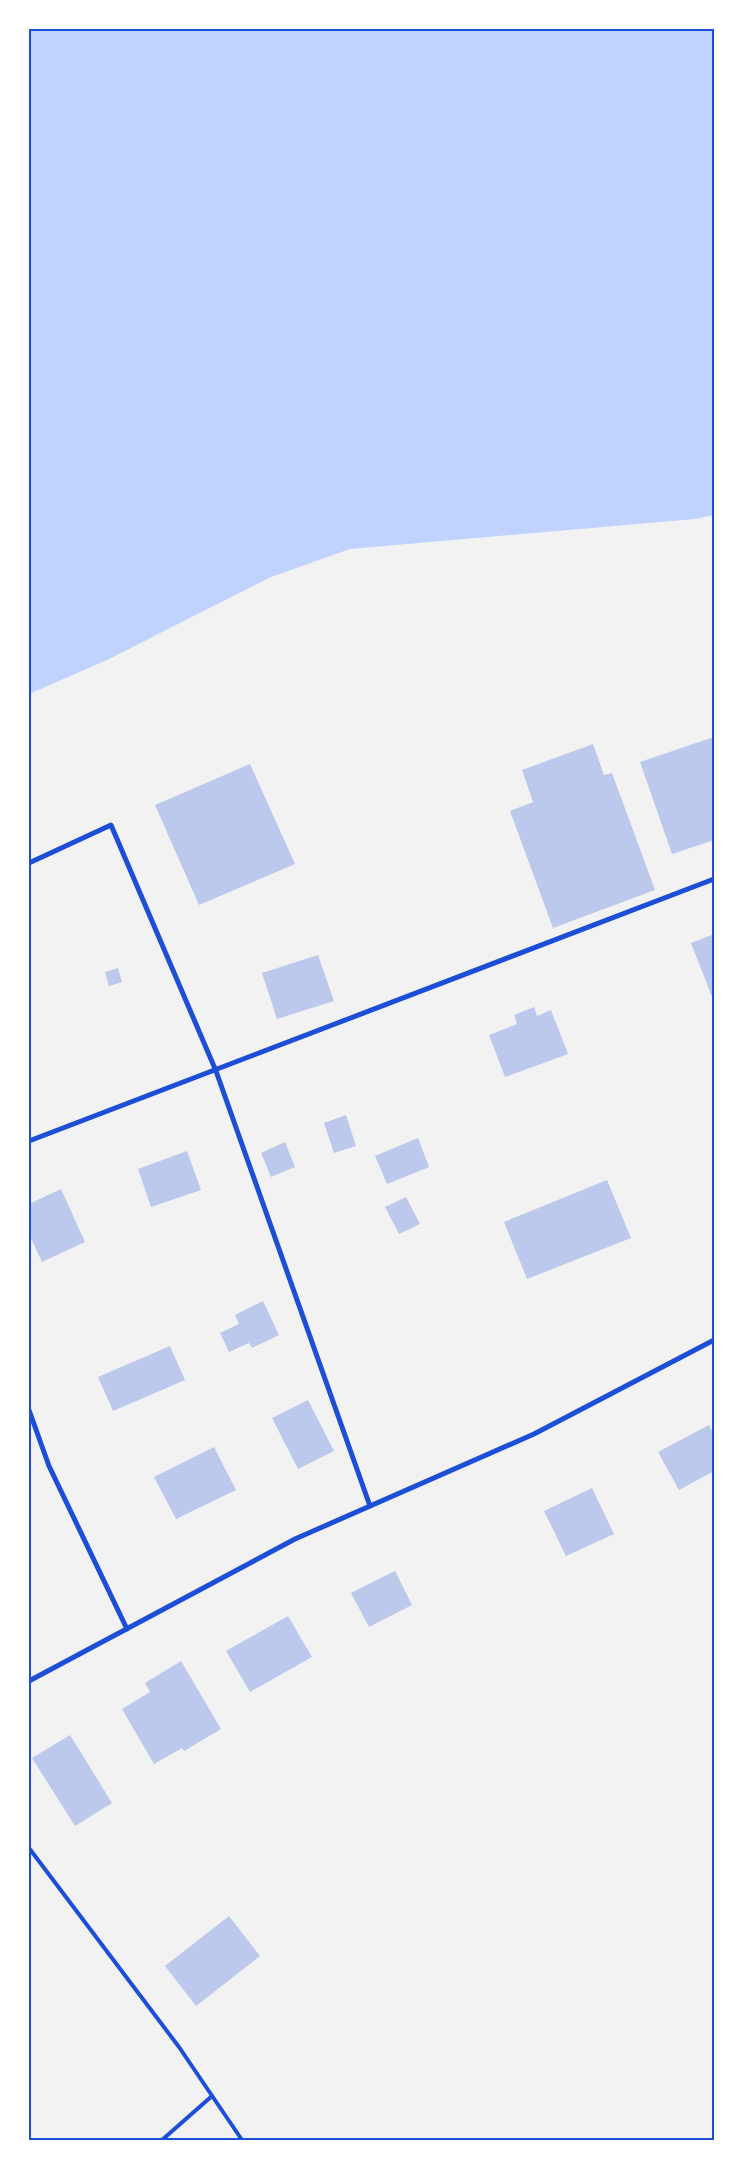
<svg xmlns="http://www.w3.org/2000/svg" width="743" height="2169" viewBox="0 0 743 2169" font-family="'Source Sans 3',sans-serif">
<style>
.water{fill:#bfd3fe}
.building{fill:#bdc9ec}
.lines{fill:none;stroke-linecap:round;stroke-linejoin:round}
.service{stroke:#1d4ed8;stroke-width:4}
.minor{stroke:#1d4ed8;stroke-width:5}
.neatline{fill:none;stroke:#1d4ed8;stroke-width:2}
</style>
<rect width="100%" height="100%" fill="#f2f2f2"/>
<!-- water -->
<polygon class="water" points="29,29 714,29 714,515 695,519 350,549 271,577 107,660 29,694"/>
<!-- building -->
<g class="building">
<polygon points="714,737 714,840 672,854 640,762"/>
<polygon points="593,744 604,775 612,773 655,890 553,928 510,811 533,802 522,770"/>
<polygon points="250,764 295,864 199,905 155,805"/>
<polygon points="714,934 714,1002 691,943"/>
<polygon points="318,955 334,1001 277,1019 262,973"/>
<polygon points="118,968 122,982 109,986 105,972"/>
<polygon points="534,1007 537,1016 551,1010 568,1054 505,1077 489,1035 517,1024 514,1015"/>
<polygon points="346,1115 356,1146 334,1153 324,1123"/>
<polygon points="418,1138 429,1167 387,1184 375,1156"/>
<polygon points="285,1142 295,1167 271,1177 261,1153"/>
<polygon points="187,1151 201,1190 151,1207 138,1169"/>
<polygon points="607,1180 631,1238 527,1279 504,1222"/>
<polygon points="61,1189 85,1242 42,1262 29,1234 29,1204"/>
<polygon points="406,1197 420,1224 399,1234 385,1207"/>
<polygon points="263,1301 279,1335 252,1348 249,1343 229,1352 220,1333 239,1324 235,1315"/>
<polygon points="170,1346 185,1380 113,1411 98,1377"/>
<polygon points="308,1400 334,1451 298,1469 272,1418"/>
<polygon points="709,1425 714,1435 714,1471 679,1490 658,1452"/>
<polygon points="214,1447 236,1490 176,1519 154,1477"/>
<polygon points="592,1488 614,1534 566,1556 544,1511"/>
<polygon points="395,1571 412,1605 369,1627 351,1593"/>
<polygon points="288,1616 312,1657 250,1692 226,1651"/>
<polygon points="181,1661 221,1729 184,1751 182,1748 154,1764 122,1709 150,1692 145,1683"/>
<polygon points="70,1735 112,1803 75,1826 32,1758"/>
<polygon points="229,1916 260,1956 196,2006 165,1966"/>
</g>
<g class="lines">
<!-- service -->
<g class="service">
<polyline points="29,1848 179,2047 242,2140"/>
<polyline points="162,2140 212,2096"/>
</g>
<!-- minor -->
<g class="minor">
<polyline points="29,863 111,825 216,1071 370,1506"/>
<polyline points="29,1141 714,879"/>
<polyline points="29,1410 49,1466 127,1629"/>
<polyline points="29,1681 295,1539 534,1434 714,1340"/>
</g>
</g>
<!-- border -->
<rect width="743" height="2169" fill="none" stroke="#ffffff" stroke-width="60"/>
<rect x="30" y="30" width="683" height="2109" class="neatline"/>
</svg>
